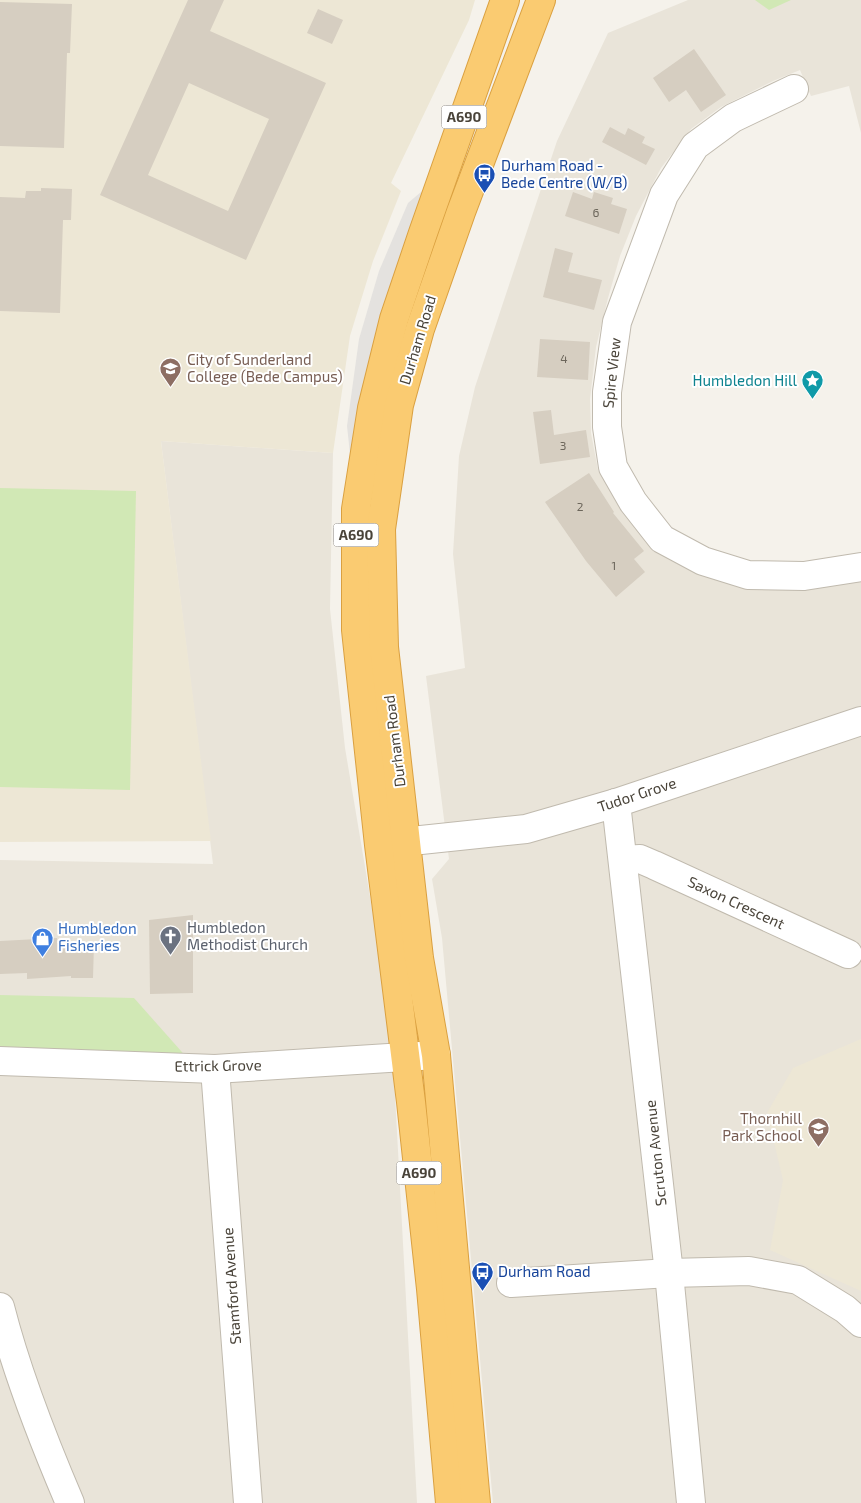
<svg xmlns="http://www.w3.org/2000/svg" width="861" height="1503" viewBox="0 0 861 1503" font-family="'Exo 2',sans-serif">
<style>
.residential{fill:#e9e4d9}
.education{fill:#ede7d5}
.green{fill:#d1e8b5}
.parking{fill:#e4e2df}
.building{fill:#d6cec1;fill-rule:evenodd}
.lines{fill:none;stroke-linecap:round;stroke-linejoin:round}
.minor-casing{stroke:#c0baae;stroke-width:30}
.highway-casing{stroke:#daa040;stroke-width:30}
.minor{stroke:#fff;stroke-width:28}
.highway{stroke:#facb71;stroke-width:28}
.labels{text-anchor:middle;stroke-width:4;stroke-linejoin:round;paint-order:stroke}
.number-label{font-size:12px;fill:#6c665b}
.shield{fill:#fff;stroke:#807b74;stroke-width:1}
.shield-label{font-size:14px;font-weight:bold;fill:#494339}
.transit-label{font-size:15px;fill:#164399;stroke:#fff;text-anchor:start}
.street-label{font-size:15px;fill:#494339;stroke:#fff}
.education-label{font-size:15px;fill:#785e54;stroke:#fff;text-anchor:start}
.culture-label{font-size:15px;fill:#0d838f;stroke:#fff;text-anchor:end}
.worship-label{font-size:15px;fill:#5b616d;stroke:#fff;text-anchor:start}
.shop-label{font-size:15px;fill:#366cbe;stroke:#fff;text-anchor:start}
</style>
<rect width="100%" height="100%" fill="#f5f2eb"/>
<!-- residential -->
<g class="residential">
<polygon points="688,0 861,0 861,133 849,86 811,96 800,70 773,81 721,107 691,129 661,168 636,216 620,256 608,298 596,347 590,399 591,433 598,470 617,501 723,581 762,589 806,589 861,577 861,1503 493,1503 442,938 432,879 449,859 426,676 465,668 453,554 459,456 475,387 557,141 608,33"/>
<polygon points="161,441 333,453 330,609 345,748 391,1021 417,1503 0,1503 0,860 213,864"/>
</g>
<!-- education -->
<g class="education">
<polygon points="0,0 475,0 469,20 391,183 401,191 373,261 350,336 333,453 161,441 211,841 0,842"/>
<polygon points="861,1039 861,1291 770,1250 783,1180 767,1113 793,1068"/>
</g>
<!-- green -->
<g class="green">
<polygon points="755,0 791,0 769,10"/>
<polygon points="0,488 136,491 130,790 0,787"/>
<polygon points="0,995 134,998 197,1069 0,1061"/>
</g>
<!-- parking -->
<polygon class="parking" points="446,171 356,509 347,426 359,339 379,271 408,203"/>
<!-- building -->
<g class="building">
<path d="M188 0H224L210 31 326 83 246 260 100 195ZM189 83 269 119 228 211 148 175Z"/>
<polygon points="0,2 72,4 70,53 67,53 64,148 0,146"/>
<polygon points="318,9 343,20 332,44 307,33"/>
<polygon points="694,49 726,95 701,112 686,90 669,102 653,78"/>
<polygon points="610,127 625,135 628,128 645,137 642,143 655,149 646,165 602,142"/>
<polygon points="41,188 72,189 71,220 63,220 60,313 0,311 0,197 25,198 26,191 41,191"/>
<polygon points="573,192 592,199 594,192 613,198 611,204 627,209 619,234 565,216"/>
<polygon points="555,248 573,253 568,272 602,280 594,310 543,297"/>
<polygon points="540,339 590,342 588,380 537,377"/>
<polygon points="551,410 554,435 586,430 590,457 540,464 533,412"/>
<polygon points="589,473 614,512 613,513 644,551 634,559 645,572 616,597 586,561 545,502"/>
<polygon points="193,915 193,993 150,994 149,920"/>
<polygon points="57,938 57,943 94,944 93,978 71,978 71,976 27,979 27,973 0,974 0,941"/>
</g>
<g class="lines">
<defs>
<g id="minor">
<polyline points="794,89 733,118 695,146 664,195 617,322 607,392 607,427 613,467 633,502 662,539 703,561 748,575 804,576 861,567"/>
<polyline points="616,803 669,1273 691,1503"/>
<polyline points="383,844 526,829 616,803 861,721"/>
<polyline points="623,860 640,859 654,865 848,954"/>
<polyline points="0,1061 215,1069 436,1055"/>
<polyline points="215,1069 248,1503"/>
<polyline points="511,1283 669,1273 749,1271 798,1280 845,1309 861,1323"/>
<path d="M0 1307C17 1374 43 1440 70 1503"/>
</g>
<g id="highway">
<polyline points="450,1503 431,1289 411,1102 379,845 356,630 356,509 372,408 394,319 423,233 505,0"/>
<polyline points="476,1503 436,1055 419,958 384,647 381,529 399,405 420,329 461,212 541,0"/>
</g>
</defs>
<!-- minor casing -->
<use href="#minor" class="minor-casing"/>
<!-- highway casing -->
<use href="#highway" class="highway-casing"/>
<!-- minor -->
<use href="#minor" class="minor"/>
<!-- highway -->
<use href="#highway" class="highway"/>
</g>
<!-- icons -->
<defs>
<symbol id="bus-pin" viewBox="-11 -11 22 30"><path d="M0 17L-7.5 6A9.5 9.5 0 1 1 7.5 6Z" fill="#1a4fb4" stroke="#fff"/><path d="M-5-6H5V4H4V6H2V4H-2V6H-4V4H-5ZM-3.5-4V0h7V-4ZM-3.5 1.2v1.5H-2V1.2ZM2 1.2v1.5H3.5V1.2Z" fill="#fff"/></symbol>
<symbol id="university-pin" viewBox="-11 -11 22 30"><path d="M0 17L-7.5 6A9.5 9.5 0 1 1 7.5 6Z" fill="#8d6e63" stroke="#fff"/><path d="M0-5L7-2L0 1L-7-2ZM-4 1L0 2.5L4 1V4Q0 6-4 4Z" fill="#fff"/></symbol>
<symbol id="sight-pin" viewBox="-11 -11 22 30"><path d="M0 17L-7.5 6A9.5 9.5 0 1 1 7.5 6Z" fill="#0f9aa8" stroke="#fff"/><path d="M0-6L1.8-2.2L6-1.7L2.9 1.2L3.7 5.4L0 3.3L-3.7 5.4L-2.9 1.2L-6-1.7L-1.8-2.2Z" fill="#fff"/></symbol>
<symbol id="church-pin" viewBox="-11 -11 22 30"><path d="M0 17L-7.5 6A9.5 9.5 0 1 1 7.5 6Z" fill="#6b7280" stroke="#fff"/><path d="M-1.2-6h2.4v3.5h3.3v2.4h-3.3V6h-2.4V-.1h-3.3v-2.4h3.3Z" fill="#fff"/></symbol>
<symbol id="shop-pin" viewBox="-11 -11 22 30"><path d="M0 17L-7.5 6A9.5 9.5 0 1 1 7.5 6Z" fill="#3f7fe0" stroke="#fff"/><path d="M-5-2.5h2.3a2.7 3.5 0 0 1 5.4 0H5L5.5 6h-11ZM-1.5-2.5h3a1.5 2.3 0 0 0-3 0Z" fill="#fff"/></symbol>
<symbol id="school-pin" viewBox="-11 -11 22 30"><path d="M0 17L-7.5 6A9.5 9.5 0 1 1 7.5 6Z" fill="#8d6e63" stroke="#fff"/><path d="M0-5L7-2L0 1L-7-2ZM-4 1L0 2.5L4 1V4Q0 6-4 4Z" fill="#fff"/></symbol>
</defs>
<g fill-rule="evenodd">
<use href="#bus-pin" x="472" y="162" width="25" height="34"/>
<use href="#university-pin" x="158" y="356" width="25" height="34"/>
<use href="#sight-pin" x="800" y="368" width="25" height="34"/>
<use href="#church-pin" x="158" y="924" width="25" height="34"/>
<use href="#shop-pin" x="30" y="926" width="25" height="34"/>
<use href="#school-pin" x="806" y="1116" width="25" height="34"/>
<use href="#bus-pin" x="470" y="1260" width="25" height="34"/>
</g>
<g class="labels">
<!-- number labels -->
<g class="number-label">
<text x="596" y="217">6</text>
<text x="564" y="363">4</text>
<text x="563" y="450">3</text>
<text x="580" y="511">2</text>
<text x="614" y="570">1</text>
</g>
<!-- shield labels -->
<g class="shield">
<rect x="441.5" y="105.5" width="45" height="23" rx="4"/>
<rect x="333.5" y="523.5" width="45" height="23" rx="4"/>
<rect x="396.5" y="1161.5" width="45" height="23" rx="4"/>
</g>
<g class="shield-label">
<text x="464" y="122">A690</text>
<text x="356" y="540">A690</text>
<text x="419" y="1178">A690</text>
</g>
<!-- transit labels -->
<g class="transit-label">
<text x="501" y="171">Durham Road -<tspan x="501" dy="17">Bede Centre (W/B)</tspan></text>
<text x="498" y="1277">Durham Road</text>
</g>
<!-- street labels -->
<g class="street-label">
<text transform="translate(418 340) rotate(-73)" y="5">Durham Road</text>
<text transform="translate(612 373) rotate(-84)" y="5">Spire View</text>
<text transform="translate(395 741) rotate(-97)" y="5">Durham Road</text>
<text transform="translate(637 795) rotate(-18)" y="5">Tudor Grove</text>
<text transform="translate(736 903) rotate(25)" y="5">Saxon Crescent</text>
<text transform="translate(218 1066) rotate(-1)" y="5">Ettrick Grove</text>
<text transform="translate(656 1153) rotate(-96)" y="5">Scruton Avenue</text>
<text transform="translate(232 1286) rotate(-94)" y="5">Stamford Avenue</text>
</g>
<!-- education labels -->
<g class="education-label">
<text x="187" y="365">City of Sunderland<tspan x="187" dy="17">College (Bede Campus)</tspan></text>
<text x="802" y="1124" text-anchor="end">Thornhill<tspan x="802" dy="17">Park School</tspan></text>
</g>
<!-- culture labels -->
<g class="culture-label">
<text x="797" y="386">Humbledon Hill</text>
</g>
<!-- worship labels -->
<g class="worship-label">
<text x="187" y="933">Humbledon<tspan x="187" dy="17">Methodist Church</tspan></text>
</g>
<!-- shop labels -->
<g class="shop-label">
<text x="58" y="934">Humbledon<tspan x="58" dy="17">Fisheries</tspan></text>
</g>
</g>
</svg>
